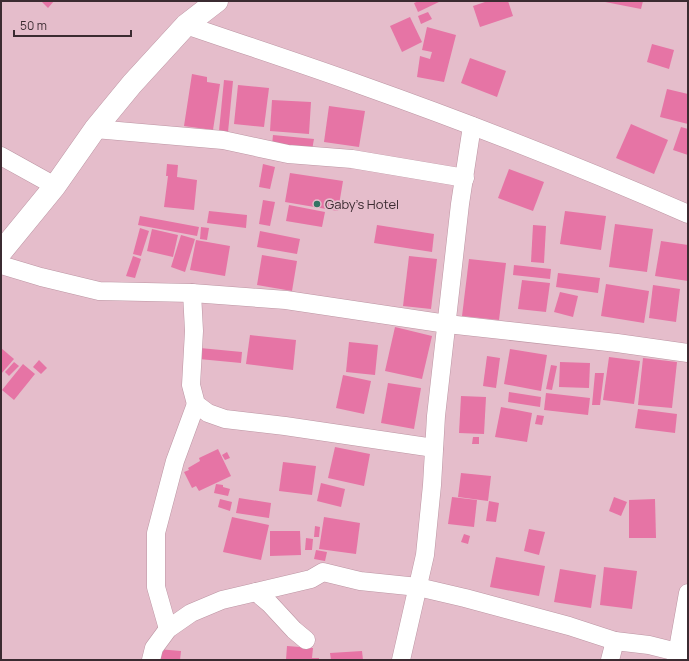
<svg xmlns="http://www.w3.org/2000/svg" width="689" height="661" viewBox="0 0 689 661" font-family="Manrope,sans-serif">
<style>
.building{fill:#e674a5}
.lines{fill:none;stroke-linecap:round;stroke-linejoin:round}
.minor-casing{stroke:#bc95a3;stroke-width:19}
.secondary-casing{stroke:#bc95a3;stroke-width:23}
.minor{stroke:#fff;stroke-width:18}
.secondary{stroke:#fff;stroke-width:22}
.poi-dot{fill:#337464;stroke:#e5bdcb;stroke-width:1.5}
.labels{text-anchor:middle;stroke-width:3.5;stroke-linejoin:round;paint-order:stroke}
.poi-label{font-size:13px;fill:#3b2b31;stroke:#e5bdcb;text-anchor:start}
</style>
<rect width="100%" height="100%" fill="#e5bdcb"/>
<!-- building -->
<g class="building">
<polygon points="41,1 54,1 48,8"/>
<polygon points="419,1 441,1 418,12 414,3"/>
<polygon points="488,1 508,1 513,16 480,27 473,6"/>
<polygon points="600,1 643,1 641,9"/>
<polygon points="428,12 432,19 421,24 418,16"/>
<polygon points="410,17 422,42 402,52 390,26"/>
<polygon points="427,27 456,35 444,82 417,77 420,56 430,59 432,52 422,50"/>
<polygon points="652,44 674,50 669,69 647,62"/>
<polygon points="470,58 506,71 497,97 461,83"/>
<polygon points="192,74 207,77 207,82 220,84 213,130 184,126"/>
<polygon points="224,80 233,81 228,132 219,131"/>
<polygon points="238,85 269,88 264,127 234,124"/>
<polygon points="667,89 688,94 688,124 660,117"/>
<polygon points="272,100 311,102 309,134 270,131"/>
<polygon points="329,106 365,111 359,147 324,142"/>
<polygon points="631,124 668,140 654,174 616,158"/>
<polygon points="681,127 688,129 688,155 673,150"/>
<polygon points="273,135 314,139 312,150 272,145"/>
<polygon points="167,164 178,165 177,177 197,180 194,210 164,207 168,176 166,176"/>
<polygon points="263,164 275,167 270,189 259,187"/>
<polygon points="509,169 544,182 533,211 498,198"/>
<polygon points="290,173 343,181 338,211 285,202"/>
<polygon points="263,200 275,202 270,226 259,224"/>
<polygon points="289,205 325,212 322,227 286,221"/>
<polygon points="209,211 247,215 246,228 207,223"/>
<polygon points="565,211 606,216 601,250 560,244"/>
<polygon points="140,216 199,227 197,236 138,225"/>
<polygon points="615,224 653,229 647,272 609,267"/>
<polygon points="377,225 434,234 432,252 374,243"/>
<polygon points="533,225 546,226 544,263 531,262"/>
<polygon points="201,227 209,228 207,240 200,239"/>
<polygon points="140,228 149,231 141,256 133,254"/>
<polygon points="152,229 178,235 173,257 147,251"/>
<polygon points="260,231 300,239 297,254 257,247"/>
<polygon points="181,235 195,239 185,272 171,267"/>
<polygon points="196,240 230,246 225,276 190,270"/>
<polygon points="661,241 688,245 688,281 655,276"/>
<polygon points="262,255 297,261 292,291 257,285"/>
<polygon points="133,256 141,259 135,278 126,276"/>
<polygon points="409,256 437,259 431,309 403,306"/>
<polygon points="469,259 506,263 499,320 462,316"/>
<polygon points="514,265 551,269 550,279 513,275"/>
<polygon points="558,273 600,278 598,293 556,287"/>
<polygon points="522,280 550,283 546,312 518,309"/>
<polygon points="606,284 649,291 644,323 601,316"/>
<polygon points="653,285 680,289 676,322 649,318"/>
<polygon points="560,292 578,296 573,317 554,312"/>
<polygon points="395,327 432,336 422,379 385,371"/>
<polygon points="250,335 296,340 293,370 246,364"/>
<polygon points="349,342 378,345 375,375 346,372"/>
<polygon points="1,348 14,359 1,374"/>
<polygon points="200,348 242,352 241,363 199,359"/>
<polygon points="510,349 547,355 541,391 504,384"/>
<polygon points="487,356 500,358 496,388 483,386"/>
<polygon points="609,357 640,361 634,404 603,400"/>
<polygon points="643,358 677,362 672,408 638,405"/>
<polygon points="39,360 47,368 41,374 33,367"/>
<polygon points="14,362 19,366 9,376 5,372"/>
<polygon points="560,362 590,363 589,388 559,387"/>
<polygon points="23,364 35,374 14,400 2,390"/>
<polygon points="551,365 557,366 552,390 546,389"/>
<polygon points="595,373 604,373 600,405 592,405"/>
<polygon points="343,375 371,381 364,414 336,408"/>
<polygon points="388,383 421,388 414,429 381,423"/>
<polygon points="509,392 541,397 540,407 508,402"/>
<polygon points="546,393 590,398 588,415 544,410"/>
<polygon points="461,396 486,397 484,434 459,433"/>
<polygon points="501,407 532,413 527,442 495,437"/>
<polygon points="638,409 677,414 675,433 635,428"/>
<polygon points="537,415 544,416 542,425 535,424"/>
<polygon points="473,437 479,437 479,444 472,444"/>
<polygon points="335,447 370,454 364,486 328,478"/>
<polygon points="218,449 231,476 199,491 196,486 192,488 184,472 189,470 188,468 200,461 199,458"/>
<polygon points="227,452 230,458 225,460 222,455"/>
<polygon points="283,462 316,466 312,495 279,491"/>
<polygon points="461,473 491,476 488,501 458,497"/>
<polygon points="321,483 345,489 341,507 317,501"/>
<polygon points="216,484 223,485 223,487 230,489 228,496 214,493"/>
<polygon points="452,497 477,500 474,527 448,524"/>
<polygon points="614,497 627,502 621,516 609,511"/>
<polygon points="239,498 271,503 269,518 236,513"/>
<polygon points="220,499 232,502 230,511 218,507"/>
<polygon points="655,499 656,538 629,538 629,500"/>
<polygon points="489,501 499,503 496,522 486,521"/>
<polygon points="232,517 269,525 261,560 223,552"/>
<polygon points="324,517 360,523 356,554 319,549"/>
<polygon points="315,526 320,527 319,537 314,537"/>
<polygon points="529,529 545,532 539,555 524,551"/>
<polygon points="270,531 300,531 301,555 270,556"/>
<polygon points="464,534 470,536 468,544 461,542"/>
<polygon points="306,538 313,539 312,550 305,550"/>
<polygon points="316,550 327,552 325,561 314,559"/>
<polygon points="496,557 545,566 539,596 490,587"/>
<polygon points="604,567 637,571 632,609 600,605"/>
<polygon points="560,569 596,575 591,608 554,602"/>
<polygon points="287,646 313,648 312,658 319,658 319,660 286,660"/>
<polygon points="157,649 181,651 180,660 156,660"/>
<polygon points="362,651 363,660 331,660 330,653"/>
</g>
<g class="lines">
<defs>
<g id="minor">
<path d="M186 25C244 45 303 64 361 85 471 124 581 167 688 214"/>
<polyline points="95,129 223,140 288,154 352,159 465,178"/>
<polyline points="1,156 55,186"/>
<polyline points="1,265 41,277 99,291 192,293 286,300 447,324 617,343 688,353"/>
<polyline points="192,293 194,331 191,385 196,404 208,413 225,419 285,426 434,448"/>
<polyline points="256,592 270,604 294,630 306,640"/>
<polyline points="168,629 156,587 156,533 175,461 196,404"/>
<polyline points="151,660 154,648 168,629 191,613 222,600 311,579 323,572 360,581 418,587 465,598 569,626 615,641 649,645 677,652 688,658"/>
<polyline points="401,660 425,555 432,485 436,416 460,204 472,126"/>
<polyline points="610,660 615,641"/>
<polyline points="676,660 688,593"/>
</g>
<polyline id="secondary" points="1,252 55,186 95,129 132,84 186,25 217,1"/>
</defs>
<!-- minor casing -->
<use href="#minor" class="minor-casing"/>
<!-- secondary casing -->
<use href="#secondary" class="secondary-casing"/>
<!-- minor -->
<use href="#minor" class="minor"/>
<!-- secondary -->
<use href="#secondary" class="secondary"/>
</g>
<!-- markers -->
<circle class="poi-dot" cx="317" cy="204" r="4"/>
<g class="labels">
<!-- poi labels -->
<g class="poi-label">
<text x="325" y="209">Gaby's Hotel</text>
</g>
</g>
<!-- border -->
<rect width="689" height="661" fill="none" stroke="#3b2b31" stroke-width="4"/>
<!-- scale -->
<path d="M14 30v6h117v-6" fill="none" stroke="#3b2b31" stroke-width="2"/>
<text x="20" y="30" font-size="12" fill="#3b2b31" stroke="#e5bdcb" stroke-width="3" paint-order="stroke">50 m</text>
</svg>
